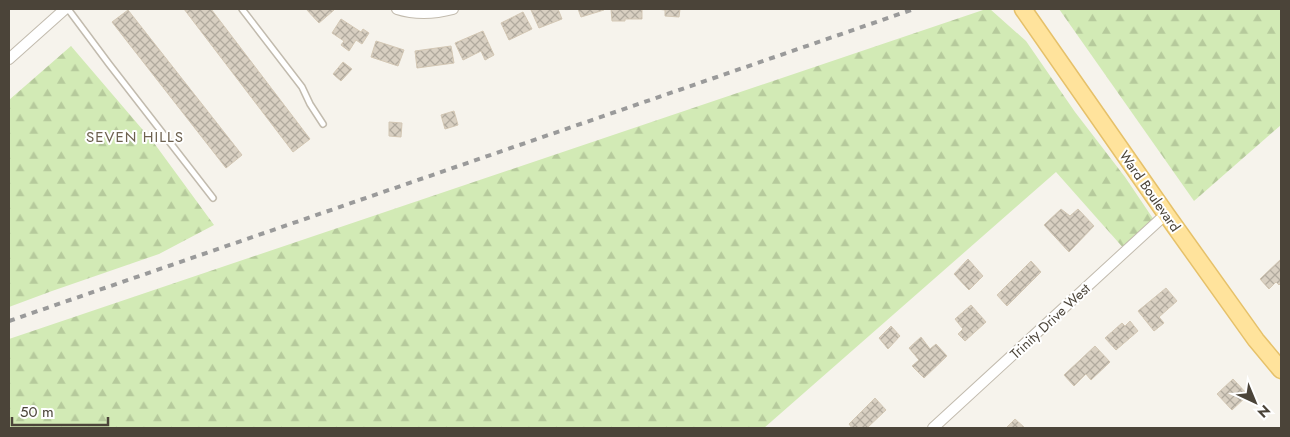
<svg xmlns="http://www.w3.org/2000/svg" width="1290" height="437" viewBox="0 0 1290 437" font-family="Jost,sans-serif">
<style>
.forest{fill:url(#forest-firs)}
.building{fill:url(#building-cross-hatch);stroke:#d3c7b4}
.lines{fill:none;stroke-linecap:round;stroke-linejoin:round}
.lane-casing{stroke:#c2bbae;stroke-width:8}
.street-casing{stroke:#c2bbae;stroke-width:12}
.primary-casing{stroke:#e6c16a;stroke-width:19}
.lane{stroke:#fff;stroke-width:5}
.street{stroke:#fff;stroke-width:10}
.primary{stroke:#ffe39c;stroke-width:16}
.rail{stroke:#9a9a9a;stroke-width:4;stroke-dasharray:6 6;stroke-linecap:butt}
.labels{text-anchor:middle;stroke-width:4;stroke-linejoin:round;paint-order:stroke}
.street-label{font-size:14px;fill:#4b4439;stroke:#fff}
.neighbourhood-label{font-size:15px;letter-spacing:1px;fill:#6e6250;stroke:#fff}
</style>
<defs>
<pattern id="forest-firs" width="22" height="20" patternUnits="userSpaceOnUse" patternTransform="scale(1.25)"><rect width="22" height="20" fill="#d2eab5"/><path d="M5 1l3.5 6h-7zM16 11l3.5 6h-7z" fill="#b6ca9c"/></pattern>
<pattern id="building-cross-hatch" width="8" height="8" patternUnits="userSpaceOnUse" patternTransform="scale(1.25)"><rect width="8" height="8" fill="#d8cfc1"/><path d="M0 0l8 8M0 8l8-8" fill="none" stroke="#b1aa9e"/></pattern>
</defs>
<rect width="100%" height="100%" fill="#f6f3ec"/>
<!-- forest -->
<g class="forest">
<polygon points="986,9 990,9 1026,41 1075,112 1125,177 1156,223 1126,251 1056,172 764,428 9,428 9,339"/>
<polygon points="1059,9 1281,9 1281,125 1194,201"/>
<polygon points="71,46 154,143 214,225 159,254 52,291 9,307 9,100"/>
</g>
<!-- building -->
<g class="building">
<polygon points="184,9 211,9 310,139 293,152"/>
<polygon points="306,9 333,9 334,10 319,23"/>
<polygon points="533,9 558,9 562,19 539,28 531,10"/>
<polygon points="578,9 604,9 604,10 581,17"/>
<polygon points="611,9 642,9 642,19 625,19 625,21 612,21"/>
<polygon points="657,9 680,9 679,17 665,16 665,10"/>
<polygon points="128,10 242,155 226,168 112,22"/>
<polygon points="523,12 532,29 509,40 501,23"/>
<polygon points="341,19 361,32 363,29 369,33 362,44 356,40 349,51 341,45 344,41 332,33"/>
<polygon points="483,31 494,55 485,60 481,51 463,60 455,43"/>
<polygon points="376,41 404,50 398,66 371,57"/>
<polygon points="451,46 454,63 417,68 415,51"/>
<polygon points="343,62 352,69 341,81 333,74"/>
<polygon points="454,111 458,125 445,129 441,115"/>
<polygon points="389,122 402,123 401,137 389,136"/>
<polygon points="1061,209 1070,216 1078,209 1094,226 1069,252 1044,225"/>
<polygon points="968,259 983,276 969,290 954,274"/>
<polygon points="1281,259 1281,283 1279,285 1276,282 1269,289 1260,279"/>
<polygon points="1031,261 1041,272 1007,306 997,295"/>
<polygon points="1166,288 1177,301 1159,317 1164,323 1154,331 1138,311"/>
<polygon points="971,305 986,322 965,341 958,334 963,329 955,319"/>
<polygon points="1130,321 1138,331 1116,350 1105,338 1122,323 1125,326"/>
<polygon points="891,326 900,336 888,349 879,338"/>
<polygon points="921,337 930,349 936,344 947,356 924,378 912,366 919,360 909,348"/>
<polygon points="1095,346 1110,362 1091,380 1086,374 1074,386 1064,375"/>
<polygon points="1233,379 1248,395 1232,410 1217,394"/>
<polygon points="875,398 886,410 867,428 852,428 849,424"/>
<polygon points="1015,419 1025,428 1006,428"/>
</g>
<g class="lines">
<defs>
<g id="lane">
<polyline points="68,9 109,64 213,198"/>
<polyline points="242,9 302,87 310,104 323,124"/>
</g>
<g id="street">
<path d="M397 9C416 15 434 14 453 9"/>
<polyline points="9,59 65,9"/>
<polyline points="933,428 1166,214"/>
</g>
<polyline id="primary" points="1023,9 1166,214 1256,340 1281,370"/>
</defs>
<!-- lane casing -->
<use href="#lane" class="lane-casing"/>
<!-- street casing -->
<use href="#street" class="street-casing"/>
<!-- primary casing -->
<use href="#primary" class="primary-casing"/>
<!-- lane -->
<use href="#lane" class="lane"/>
<!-- street -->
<use href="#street" class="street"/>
<!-- primary -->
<use href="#primary" class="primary"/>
<!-- rail -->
<polyline class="rail" points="9,321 914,9"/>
</g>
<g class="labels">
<!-- street labels -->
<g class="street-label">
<text transform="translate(1150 191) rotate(55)" y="5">Ward Boulevard</text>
<text transform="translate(1050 321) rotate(-43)" y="5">Trinity Drive West</text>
</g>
<!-- neighbourhood labels -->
<g class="neighbourhood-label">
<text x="135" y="142">SEVEN HILLS</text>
</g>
</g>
<!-- border -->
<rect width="1290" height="437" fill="none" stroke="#4b4439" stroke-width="20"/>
<!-- north arrow -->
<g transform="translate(1255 402) rotate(136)" stroke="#ffffff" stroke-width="4" paint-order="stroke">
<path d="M0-4L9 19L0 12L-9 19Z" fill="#4b4439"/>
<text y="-8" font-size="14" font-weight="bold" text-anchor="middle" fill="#4b4439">N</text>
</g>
<!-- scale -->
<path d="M12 417v8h96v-8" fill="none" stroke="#4b4439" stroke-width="2.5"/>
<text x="20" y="417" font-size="15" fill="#4b4439" stroke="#ffffff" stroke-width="4" paint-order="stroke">50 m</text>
</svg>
